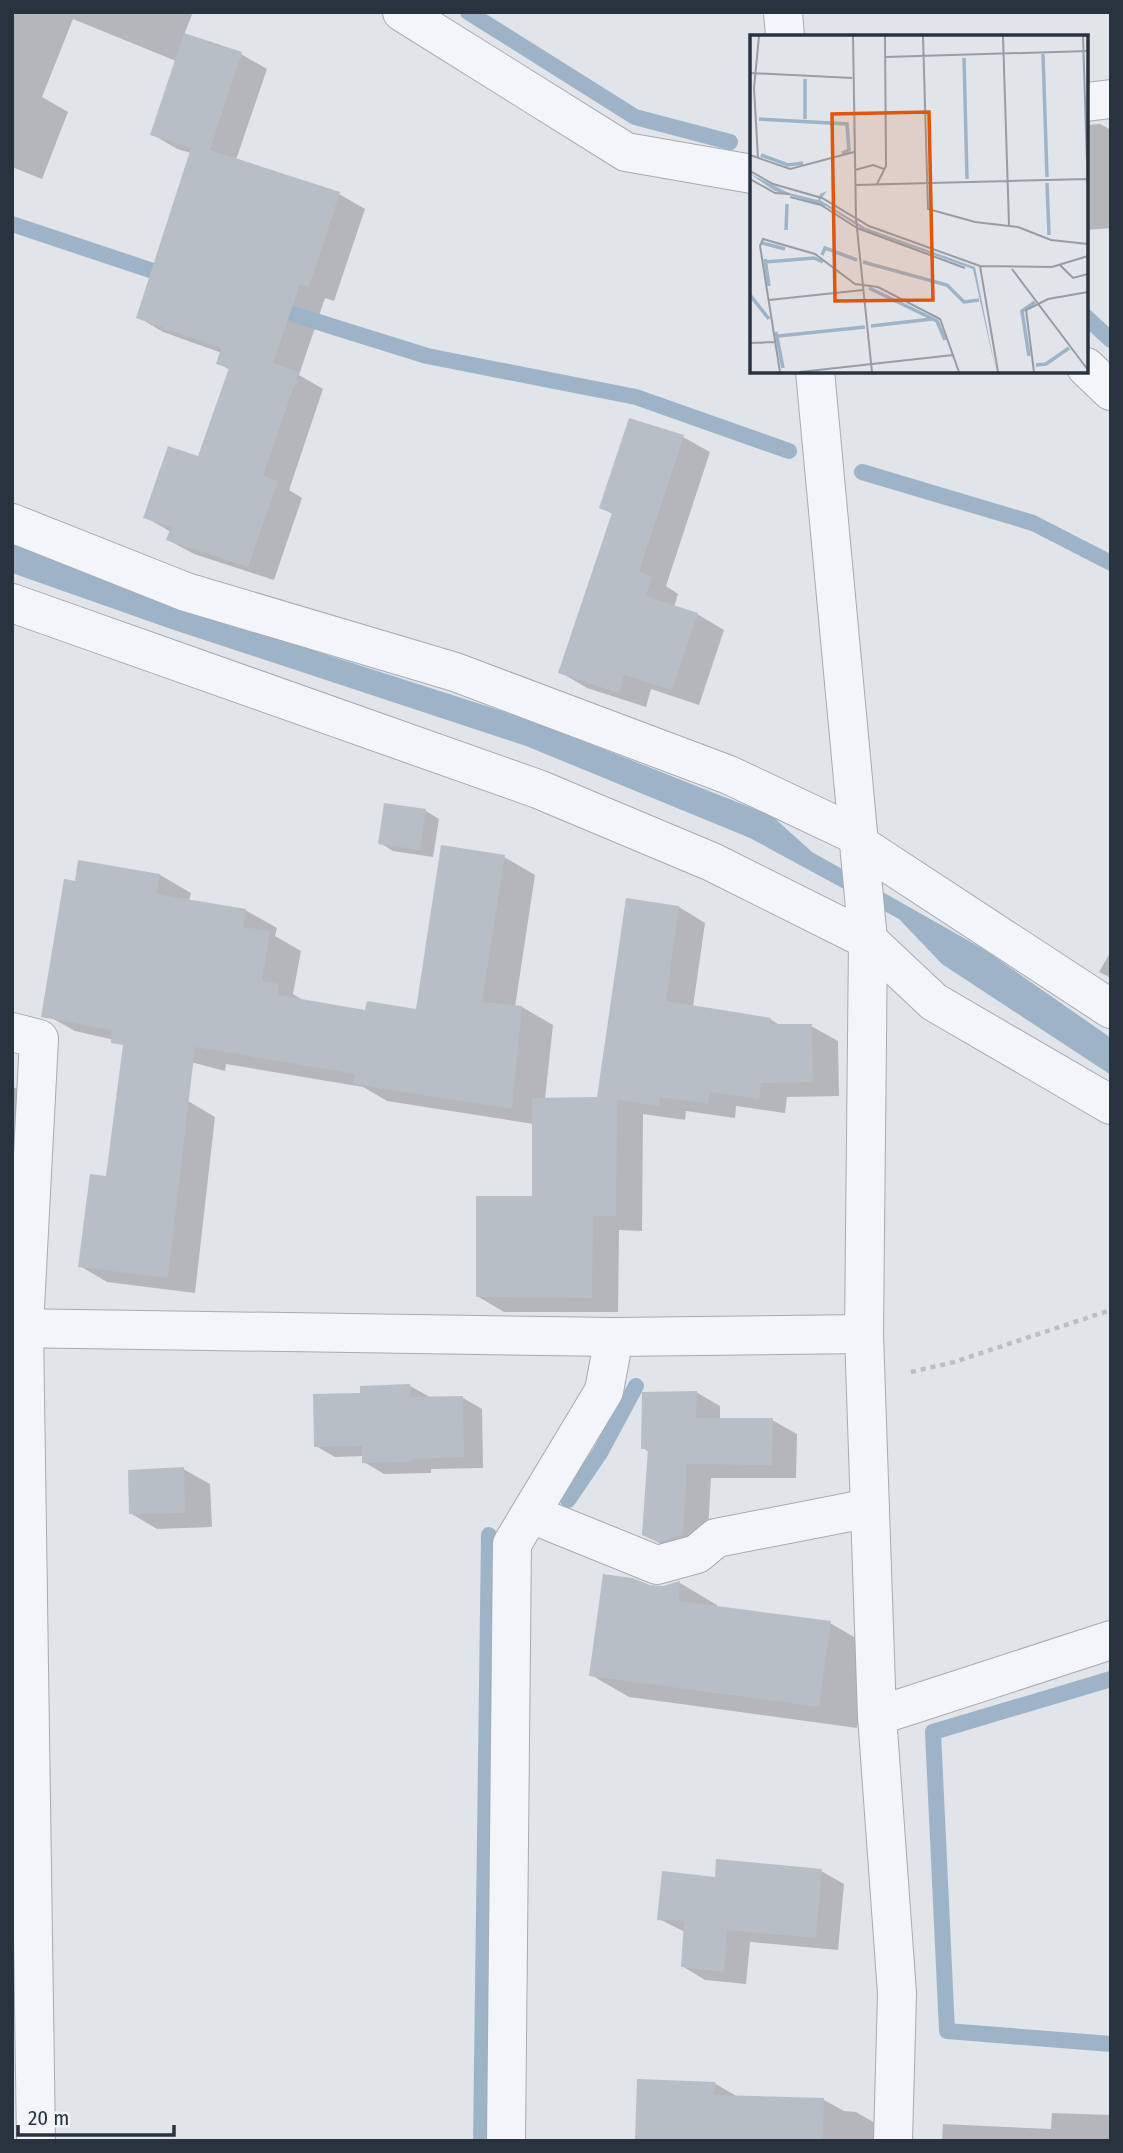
<svg xmlns="http://www.w3.org/2000/svg" width="1123" height="2153" viewBox="0 0 1123 2153" font-family="'Fira Sans Condensed',sans-serif">
<style>
.water{fill:#9db4c8}
.shadow{fill:#0003}
.lines{fill:none;stroke-linecap:round;stroke-linejoin:round}
.stream{stroke:#9db4c8;stroke-width:16}
.building{fill:#b8bec6}
.minor-casing{stroke:#a6abb3;stroke-width:40}
.path{stroke:#babfc4;stroke-width:4.5;stroke-dasharray:5 5;stroke-linecap:butt}
.minor{stroke:#f3f5f8;stroke-width:38}
.inset-river{fill:none;stroke:#9db4c8;stroke-width:3.5}
.inset-road{fill:none;stroke:#979da5;stroke-width:2}
.view{fill:#de570f;fill-opacity:0.15;stroke:#de570f;stroke-width:3.5}
.inset-edge{fill:none;stroke:#293340;stroke-width:3.5}
</style>
<rect width="100%" height="100%" fill="#e1e4e9"/>
<!-- water -->
<polygon class="water" points="12,542 181,608 530,720 772,816 812,852 985,950 1111,1038 1111,1075 942,964 899,919 750,838 526,746 171,629 12,573"/>
<!-- shadow -->
<g class="shadow">
<polygon points="12,12 193,12 184,35 241,54 267,69 236,160 339,194 365,209 334,301 325,298 299,375 323,389 289,490 302,498 274,580 194,554 168,540 171,532 145,517 199,458 230,370 218,363 222,353 163,332 138,317 191,153 177,149 152,134 176,61 73,19 42,97 68,112 42,179 12,167"/>
<polygon points="1100,124 1111,130 1111,228 1086,230 1086,125"/>
<polygon points="683,437 710,452 666,586 678,594 674,607 697,614 724,630 699,705 651,689 646,707 587,688 560,672 613,514 601,508"/>
<polygon points="426,811 439,819 433,857 393,851 380,843"/>
<polygon points="504,857 535,875 515,1007 522,1007 553,1025 545,1099 599,1099 679,907 705,923 693,1007 770,1019 781,1026 811,1026 838,1041 839,1096 787,1097 785,1113 736,1106 735,1118 686,1111 685,1120 643,1114 642,1231 619,1230 618,1312 504,1312 477,1296 533,1198 534,1124 387,1101 363,1087 226,1064 225,1071 145,1050 136,1045 75,1031 43,1013 76,883 160,875 191,893 189,901 245,910 277,928 275,936 301,951 293,994 306,1002 367,1012 418,1011"/>
<polygon points="1111,951 1111,978 1099,972"/>
<polygon points="12,1086 23,1093 12,1166"/>
<polygon points="188,1101 215,1117 195,1293 107,1282 80,1266 107,1178"/>
<polygon points="410,1386 430,1397 463,1398 482,1409 483,1468 431,1469 431,1473 384,1474 364,1462 364,1456 335,1457 316,1446 362,1395"/>
<polygon points="696,1392 720,1406 720,1419 772,1420 797,1434 796,1478 711,1478 707,1549 669,1549 644,1534 649,1452 643,1448"/>
<polygon points="183,1469 210,1484 212,1527 157,1529 130,1513"/>
<polygon points="680,1583 717,1605 717,1608 830,1623 868,1645 857,1728 629,1697 591,1675 649,1587 663,1588"/>
<polygon points="821,1871 844,1884 838,1950 750,1942 746,1984 705,1980 682,1966 685,1932 659,1919 716,1879"/>
<polygon points="714,2083 738,2097 824,2100 844,2111 856,2112 894,2134 894,2141 637,2141"/>
<polygon points="1052,2113 1111,2115 1111,2141 942,2141 943,2124 1051,2129"/>
</g>
<g class="lines">
<!-- stream -->
<g class="stream">
<polyline points="468,12 635,117 730,142"/>
<polyline points="12,224 171,277"/>
<polyline points="270,307 427,356 636,397 789,451"/>
<polyline points="1086,317 1111,340"/>
<polyline points="862,472 1033,523 1111,563"/>
<polyline points="568,1500 600,1453 636,1386"/>
<polyline points="1111,1679 933,1732 947,2031 1111,2044"/>
<polyline points="481,2141 489,1535"/>
</g>
</g>
<!-- building -->
<g class="building">
<polygon points="184,33 242,52 210,150 340,192 309,287 300,284 273,363 299,372 263,476 278,481 248,567 166,540 171,527 143,518 168,446 198,456 229,368 216,364 221,348 136,318 191,148 150,135"/>
<polygon points="629,418 684,435 639,572 652,576 646,596 698,613 672,690 624,675 619,693 558,673 612,513 599,508"/>
<polygon points="384,803 426,809 420,850 378,844"/>
<polygon points="441,845 505,855 482,1002 522,1006 512,1109 353,1084 355,1074 195,1047 168,1278 78,1267 90,1174 106,1176 123,1045 111,1043 112,1030 41,1017 64,879 75,881 78,860 160,874 156,894 246,909 243,927 270,931 262,981 279,984 278,995 365,1010 367,1001 416,1009"/>
<polygon points="626,898 679,906 666,1001 771,1018 770,1024 812,1024 813,1082 761,1083 759,1099 710,1092 708,1104 660,1097 659,1106 617,1100 616,1216 593,1216 592,1298 476,1297 476,1196 532,1196 532,1098 597,1097"/>
<polygon points="410,1384 411,1397 463,1396 464,1457 412,1459 412,1462 362,1463 362,1446 314,1447 313,1394 360,1393 360,1386"/>
<polygon points="697,1391 696,1418 773,1418 772,1465 687,1464 683,1535 658,1542 642,1535 648,1449 641,1449 642,1392"/>
<polygon points="184,1467 185,1513 129,1514 128,1470"/>
<polygon points="603,1574 632,1578 650,1585 663,1586 680,1581 679,1601 831,1621 819,1707 589,1676"/>
<polygon points="716,1859 822,1869 816,1938 727,1930 724,1972 681,1967 684,1921 657,1920 662,1871 715,1877"/>
<polygon points="637,2079 715,2082 714,2095 824,2098 823,2141 635,2141"/>
</g>
<g class="lines">
<defs>
<g id="minor">
<polyline points="402,12 626,152 752,174"/>
<polyline points="783,12 785,37"/>
<polyline points="1086,102 1111,99"/>
<polyline points="1086,367 1111,391"/>
<polyline points="815,371 868,940 864,1334 877,1716 897,1993 893,2141"/>
<polyline points="12,523 186,592 455,672 729,775 858,836"/>
<polyline points="12,603 538,789 712,862 868,940 934,1002 1111,1105"/>
<polyline points="859,844 1111,1009"/>
<polyline points="12,1032 39,1039 24,1327 36,2141"/>
<polyline points="12,1328 614,1337 864,1334"/>
<polyline points="531,1514 657,1565 697,1554 716,1538 870,1508"/>
<polyline points="877,1716 1111,1640"/>
<polyline points="506,2141 512,1544 604,1391 614,1337"/>
</g>
</defs>
<!-- minor casing -->
<use href="#minor" class="minor-casing"/>
<!-- path -->
<polyline class="path" points="911,1372 954,1362 1111,1310"/>
<!-- minor -->
<use href="#minor" class="minor"/>
</g>
<!-- overview -->
<g transform="translate(750 35)">
<rect width="338" height="338" fill="#e1e4e9"/>
<path d="M0 139 39 158 68 165 70 159 77 156 70 165 116 193 225 232 246 337 223 234 114 195 76 171 25 156Z" fill="#9db4c8"/>
<path class="inset-river" d="M293 19 297 142M214 23 217 144M9 84 97 89 99 115 92 118M55 84V44M11 120 38 130 53 128M297 148 299 200M36 195 37 169M12 208 35 214M72 220 75 213 107 225M15 224 19 251M15 227 64 223 73 227M113 227 197 250 214 267 229 265M119 253 187 286 195 305M0 260 19 284M121 291 182 284M26 297 33 333M28 301 115 292M279 321 272 276 285 267M286 330 296 329 319 313"/>
<path class="inset-road" d="M103 1 106 184 122 337M173 1 178 174 225 187 268 192 301 205 338 209M253 1 259 190M333 1 338 159M135 22 338 16M0 38 102 43M0 120 40 134 104 117M8 123 4 53 9 1M105 135 123 130 134 134M0 136 23 149 72 163 119 191 230 231 302 232 338 221M0 144 25 158 40 159M127 149 136 131 135 1M105 150 338 144M40 162 71 170 107 193M107 193 215 233M310 230 323 243 338 239M230 231 248 337M262 234 338 335M19 265 113 255M0 308 25 307M30 337 10 211 13 204 65 219 105 249 128 252 190 284 209 337M50 337 203 320M284 337 276 275 298 264 338 257"/>
<path class="view" d="M179 77 183 265 85 266 82 79Z"/>
<rect width="338" height="338" class="inset-edge"/>
</g>
<!-- border -->
<rect width="1123" height="2153" fill="none" stroke="#293340" stroke-width="28"/>
<!-- scale -->
<path d="M18 2125v10h156v-10" fill="none" stroke="#293340" stroke-width="3.5"/>
<text x="28" y="2125" font-size="21" fill="#293340" stroke="#f0f3f7" stroke-width="5" paint-order="stroke">20 m</text>
</svg>
